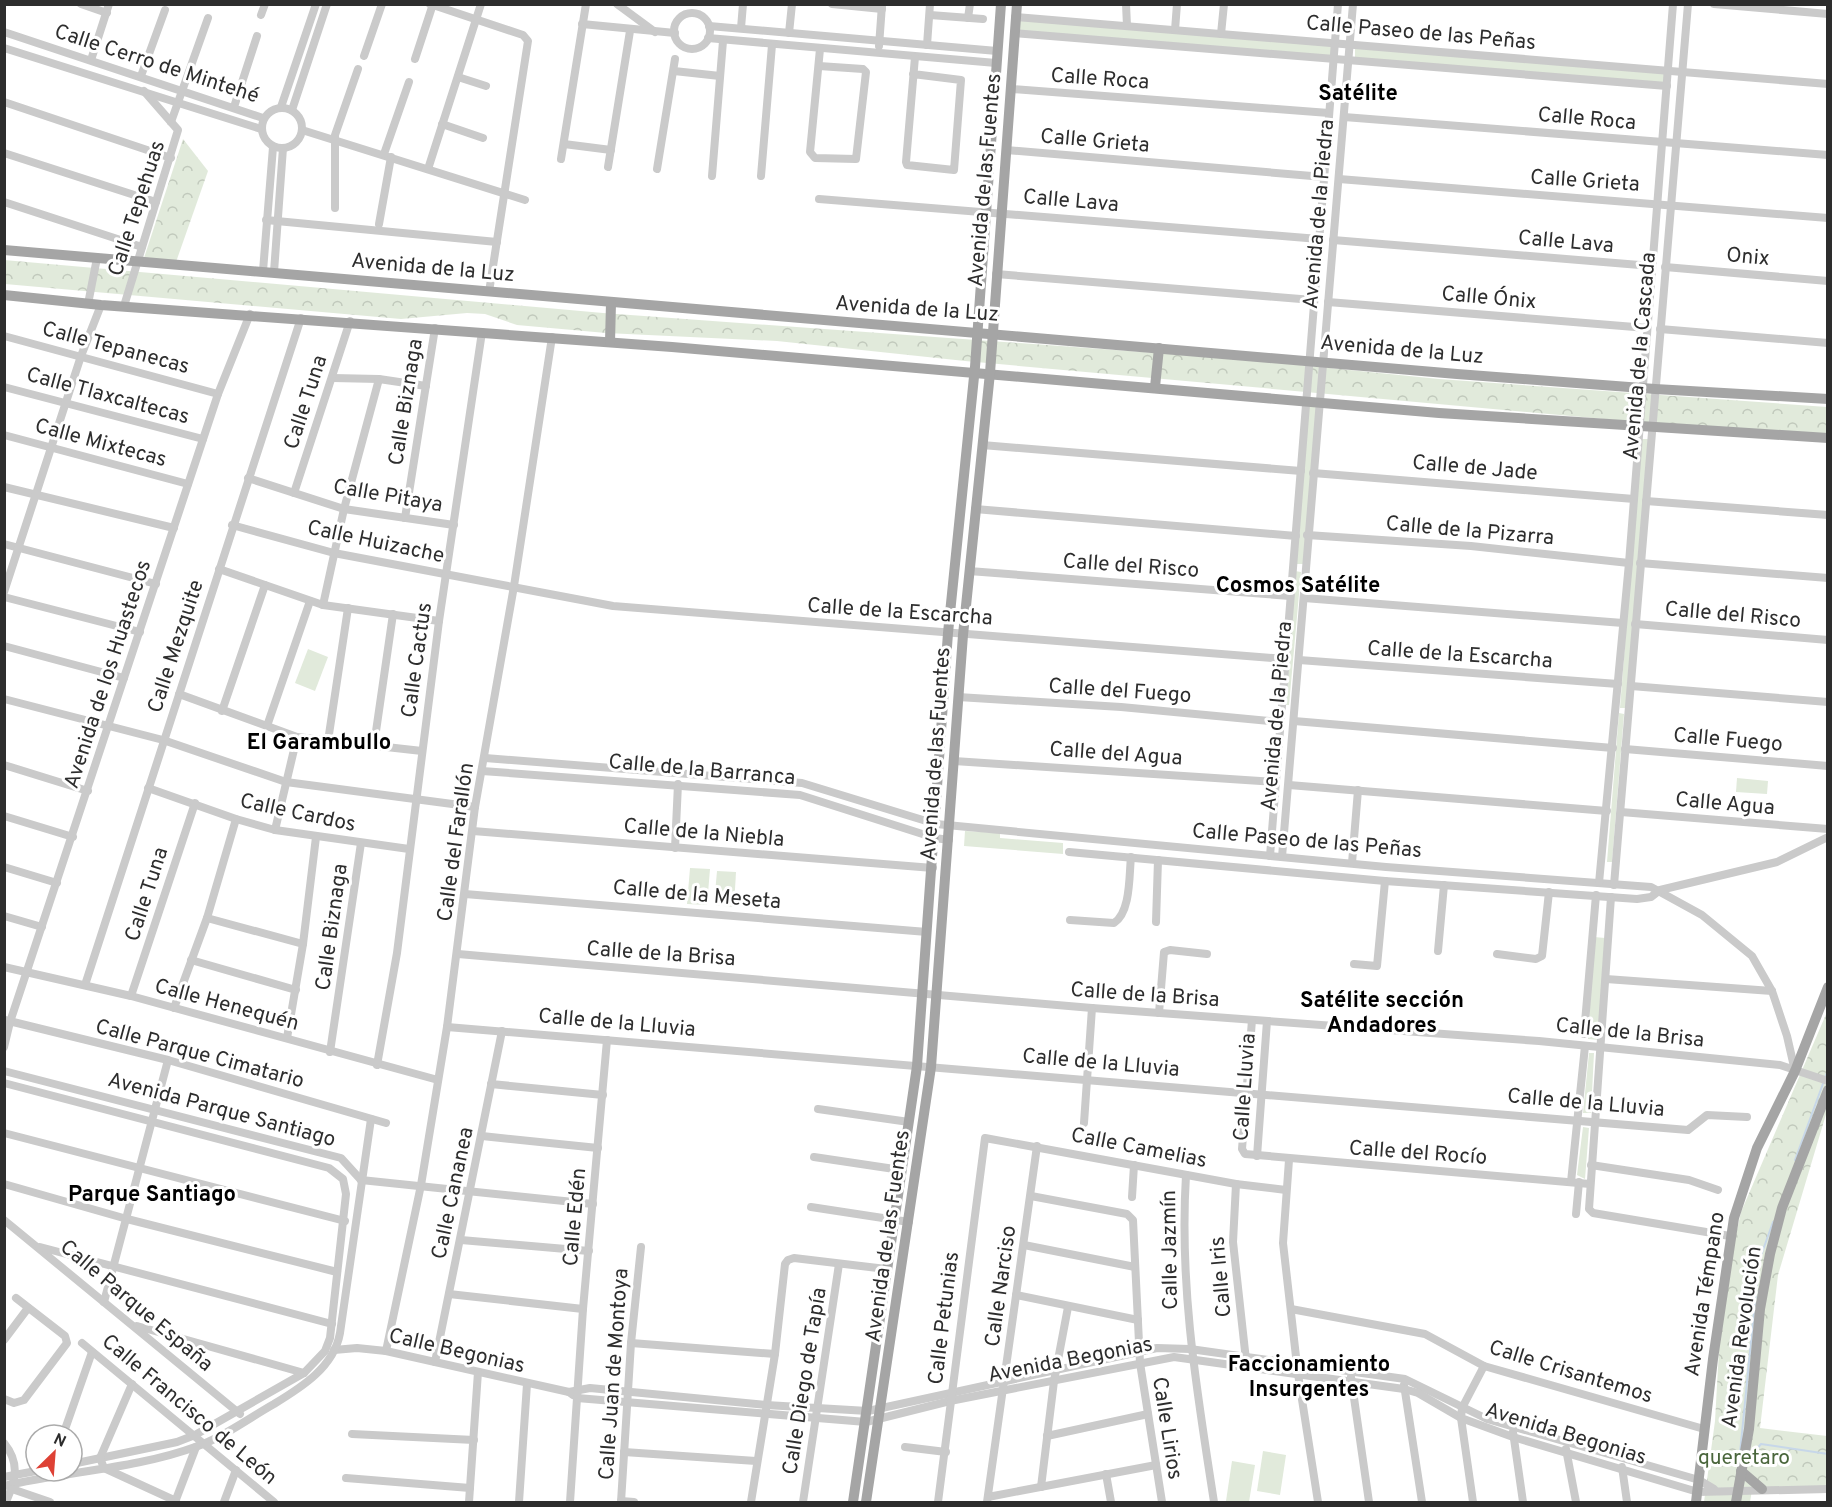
<svg xmlns="http://www.w3.org/2000/svg" width="1832" height="1507" viewBox="0 0 1832 1507" font-family="Overpass,sans-serif">
<style>
.forest{fill:url(#forest-crowns)}
.garden{fill:#e1eadb}
.lines{fill:none;stroke-linecap:round;stroke-linejoin:round}
.stream{stroke:#c7d7e9;stroke-width:2}
.minor{stroke:#cacaca;stroke-width:8}
.major{stroke:#a5a5a5;stroke-width:10}
.labels{text-anchor:middle;stroke-width:6;stroke-linejoin:round;paint-order:stroke}
.street-label{font-size:21px;fill:#2d2d2d;stroke:#fff}
.park-label{font-size:21px;fill:#4a663c;stroke:#fff}
.neighbourhood-label{font-size:22px;font-weight:bold;fill:#000;stroke:#fff}
</style>
<defs>
<pattern id="forest-crowns" width="20" height="18" patternUnits="userSpaceOnUse" patternTransform="scale(1.5)"><rect width="20" height="18" fill="#e1eadb"/><path d="M2 6a3 3 0 1 1 6 0M12 15a3 3 0 1 1 6 0" fill="none" stroke="#c1c9bc"/></pattern>
</defs>
<rect width="100%" height="100%" fill="#fff"/>
<!-- forest -->
<g class="forest">
<polygon points="183,139 208,171 176,262 143,261"/>
<polygon points="4,260 603,313 1239,359 1439,379 1827,407 1827,434 1626,421 965,361 777,341 606,333 517,325 485,314 467,313 401,319 5,284"/>
<polygon points="1827,1012 1827,1111 1778,1275 1760,1428 1827,1436 1827,1489 1752,1490 1750,1502 1704,1502 1715,1421 1722,1296 1741,1212"/>
</g>
<!-- garden -->
<g class="garden">
<polygon points="1019,20 1334,44 1332,57 1018,31"/>
<polygon points="1355,48 1667,72 1667,83 1355,58"/>
<polygon points="1307,405 1318,406 1304,564 1294,564"/>
<polygon points="1641,439 1648,439 1626,708 1620,708"/>
<polygon points="1295,571 1301,572 1289,705 1283,705"/>
<polygon points="308,649 328,657 315,691 295,683"/>
<polygon points="1619,713 1624,714 1612,862 1607,862"/>
<polygon points="1737,778 1768,781 1767,794 1736,792"/>
<polygon points="965,831 1000,833 1000,838 1063,843 1063,854 964,846"/>
<polygon points="690,868 710,869 707,905 687,904"/>
<polygon points="717,871 736,872 734,907 714,905"/>
<polygon points="1594,937 1605,938 1599,1040 1588,1039"/>
<polygon points="1589,1053 1594,1053 1591,1113 1583,1113"/>
<polygon points="1583,1127 1589,1128 1585,1179 1577,1175"/>
<polygon points="1263,1451 1286,1455 1280,1495 1257,1491"/>
<polygon points="1232,1461 1255,1465 1249,1502 1226,1501"/>
</g>
<g class="lines">
<!-- stream -->
<g class="stream">
<polyline points="1795,1160 1828,1070"/>
<polyline points="1740,1453 1759,1261 1773,1222"/>
<polyline points="1748,1459 1761,1444 1828,1454"/>
</g>
<!-- minor -->
<g class="minor">
<polyline points="81,4 107,13"/>
<polyline points="430,4 523,35 528,41 489,292"/>
<polyline points="617,4 655,32"/>
<polyline points="832,4 882,9"/>
<polyline points="1126,4 1127,26"/>
<polyline points="1714,4 1828,14"/>
<circle cx="692" cy="31" r="18"/>
<polyline points="261,15 265,4"/>
<polyline points="930,15 983,19"/>
<polyline points="1015,17 1828,84"/>
<polyline points="968,18 970,4"/>
<polyline points="582,24 675,33"/>
<polyline points="709,26 997,51"/>
<polyline points="741,28 743,4"/>
<polyline points="1175,30 1177,4"/>
<polyline points="4,32 263,118"/>
<polyline points="789,33 792,4"/>
<polyline points="1014,33 1667,86"/>
<polyline points="1221,34 1224,4"/>
<polyline points="708,38 996,63"/>
<polyline points="927,45 930,4"/>
<polyline points="879,46 882,5"/>
<polyline points="4,48 261,129"/>
<polyline points="364,56 382,4"/>
<polyline points="415,59 433,4"/>
<polyline points="91,60 109,4"/>
<polyline points="819,66 863,69 866,72 856,159 815,158 810,152 820,49"/>
<polyline points="674,71 720,76"/>
<polyline points="913,74 961,80 954,170 907,165 906,162 915,57"/>
<polyline points="141,76 165,10"/>
<polyline points="458,77 486,86"/>
<polyline points="1012,89 1329,113"/>
<polyline points="4,102 171,158"/>
<polyline points="234,107 257,36"/>
<polyline points="281,107 316,4"/>
<circle cx="282" cy="128" r="20"/>
<polyline points="292,110 327,4"/>
<polyline points="1344,117 1828,155"/>
<polyline points="171,122 208,18"/>
<polyline points="442,124 483,138"/>
<polyline points="302,130 525,200"/>
<polyline points="564,144 611,150"/>
<polyline points="1006,150 1324,177"/>
<polyline points="4,153 156,202"/>
<polyline points="384,154 409,82"/>
<polyline points="561,159 586,4"/>
<polyline points="608,167 630,31"/>
<polyline points="428,169 481,4"/>
<polyline points="657,169 675,59"/>
<polyline points="712,176 723,41"/>
<polyline points="761,176 772,45"/>
<polyline points="1339,179 1828,218"/>
<polyline points="819,199 1319,239"/>
<polyline points="4,202 142,247"/>
<polyline points="335,208 335,135 358,69"/>
<polyline points="266,220 497,242"/>
<polyline points="379,224 391,157"/>
<polyline points="1333,240 1652,266"/>
<polyline points="1665,267 1828,281"/>
<polyline points="263,271 273,147"/>
<polyline points="274,272 283,148"/>
<polyline points="996,274 1313,300"/>
<polyline points="1328,302 1647,328"/>
<polyline points="88,304 97,258"/>
<polyline points="124,306 178,130 144,91"/>
<polyline points="1660,329 1828,343"/>
<polyline points="4,336 218,394"/>
<polyline points="333,378 379,379 426,386"/>
<polyline points="4,387 203,439"/>
<polyline points="4,435 188,484"/>
<polyline points="982,445 1301,471"/>
<polyline points="1313,473 1634,499"/>
<polyline points="248,478 344,509 454,525"/>
<polyline points="4,487 174,528"/>
<polyline points="294,493 350,321"/>
<polyline points="1646,501 1828,515"/>
<polyline points="975,509 1296,536"/>
<polyline points="405,518 435,328"/>
<polyline points="232,525 334,553 613,606 1285,659"/>
<polyline points="1307,535 1471,546 1629,563"/>
<polyline points="4,544 156,584"/>
<polyline points="1640,563 1828,578"/>
<polyline points="219,569 323,605 439,621"/>
<polyline points="969,571 1290,596"/>
<polyline points="4,592 81,356 101,305"/>
<polyline points="4,597 140,632"/>
<polyline points="1304,598 1623,623"/>
<polyline points="323,605 344,509 379,379"/>
<polyline points="1635,624 1828,640"/>
<polyline points="4,646 124,678"/>
<polyline points="1299,660 1618,684"/>
<polyline points="1631,686 1828,702"/>
<polyline points="179,694 297,737 422,751"/>
<polyline points="958,697 1121,707 1279,722"/>
<polyline points="4,699 163,740 286,782 475,807"/>
<polyline points="222,711 265,585"/>
<polyline points="1294,721 1613,748"/>
<polyline points="267,726 310,601"/>
<polyline points="328,741 348,608"/>
<polyline points="374,745 393,614"/>
<polyline points="1625,749 1828,766"/>
<polyline points="485,758 802,783 936,824 1386,867 1651,887 1702,915 1752,956 1772,991 1787,1036 1795,1071"/>
<polyline points="954,761 1275,782"/>
<polyline points="4,765 88,791"/>
<polyline points="482,771 800,795 935,838 949,840"/>
<polyline points="1289,785 1607,811"/>
<polyline points="148,788 236,819 275,830 409,849"/>
<polyline points="1621,812 1828,829"/>
<polyline points="4,816 73,837"/>
<polyline points="275,830 297,737"/>
<polyline points="473,831 933,868"/>
<polyline points="675,848 678,784"/>
<polyline points="1069,852 1385,881 1637,899 1651,897 1660,890 1777,862 1828,837"/>
<polyline points="1270,856 1338,4"/>
<polyline points="1282,857 1353,4"/>
<polyline points="1352,863 1358,790"/>
<polyline points="4,867 57,883"/>
<polyline points="1599,883 1629,563 1673,4"/>
<polyline points="1614,885 1688,4"/>
<polyline points="465,894 927,932"/>
<polyline points="1611,897 1589,1209 1593,1213 1730,1236"/>
<polyline points="4,916 42,927"/>
<polyline points="207,918 303,944"/>
<path d="M1070 920 1114 923C1131 912 1129 875 1131 857"/>
<polyline points="1156,922 1158,860"/>
<polyline points="1438,951 1444,885"/>
<polyline points="458,954 1092,1008 1539,1041 1780,1065 1828,1081"/>
<polyline points="1497,954 1536,959 1542,956 1549,892"/>
<polyline points="191,960 296,990"/>
<polyline points="1354,964 1377,966 1385,881"/>
<polyline points="4,967 131,996 438,1080"/>
<polyline points="1606,979 1772,991"/>
<polyline points="85,985 301,318"/>
<polyline points="131,996 195,803"/>
<polyline points="174,1008 207,918 236,819"/>
<polyline points="1159,1013 1164,952 1170,950 1207,954"/>
<polyline points="5,1020 168,1060 386,1123"/>
<polyline points="1252,1020 1242,1149 1245,1154 1590,1184"/>
<polyline points="447,1027 1688,1130 1707,1115 1747,1117"/>
<polyline points="1584,1034 1596,895"/>
<polyline points="287,1038 303,944 316,837"/>
<polyline points="4,1047 10,1022 218,394 250,314"/>
<polyline points="330,1052 361,843"/>
<polyline points="377,1065 397,953 439,621 482,332"/>
<polyline points="4,1071 341,1158 361,1180"/>
<polyline points="4,1083 329,1168 343,1179 346,1194 330,1338 325,1351 304,1373 195,1435 177,1442 72,1464"/>
<polyline points="491,1084 603,1095"/>
<polyline points="818,1109 909,1122"/>
<polyline points="1084,1123 1092,1008"/>
<polyline points="4,1133 345,1221"/>
<polyline points="482,1136 598,1148"/>
<polyline points="1257,1156 1267,1021"/>
<polyline points="814,1157 901,1170"/>
<polyline points="1289,1160 1283,1243 1298,1374 1318,1502"/>
<polyline points="1591,1165 1689,1180 1718,1190"/>
<path d="M1186 1175C1179 1287 1197 1392 1214 1502"/>
<polyline points="361,1180 593,1204"/>
<polyline points="1571,1182 1585,1046"/>
<polyline points="4,1184 127,1219 337,1272"/>
<polyline points="1236,1184 1233,1242 1246,1360"/>
<polyline points="1031,1196 1127,1214 1133,1220 1140,1363 1162,1502"/>
<polyline points="1132,1197 1134,1165"/>
<polyline points="811,1207 909,1222"/>
<polyline points="1576,1214 1579,1182"/>
<polyline points="4,1220 240,1414"/>
<polyline points="461,1240 589,1251"/>
<polyline points="1024,1245 1135,1267"/>
<polyline points="40,1247 332,1324"/>
<polyline points="449,1294 583,1309"/>
<polyline points="1016,1295 1138,1320"/>
<polyline points="104,1302 168,1060"/>
<polyline points="1291,1309 1425,1334 1484,1366 1704,1429"/>
<polyline points="137,1326 304,1373"/>
<polyline points="4,1340 28,1308"/>
<polyline points="82,1343 274,1502"/>
<polyline points="631,1343 775,1354"/>
<polyline points="334,1350 357,1348 386,1351 569,1392 573,1395"/>
<polyline points="386,1351 421,1185 447,1027 475,807 514,586 552,337"/>
<polyline points="435,1362 502,1031"/>
<polyline points="1351,1377 1369,1502"/>
<polyline points="132,1384 100,1458 104,1468 176,1501"/>
<polyline points="1404,1385 1422,1502"/>
<polyline points="569,1392 590,1388 766,1405 868,1411 1157,1348 1190,1349 1405,1379 1487,1419 1699,1480 1714,1489"/>
<polyline points="577,1398 866,1422 950,1401 1174,1357 1404,1389 1418,1393 1461,1418 1513,1437 1698,1492 1828,1489"/>
<polyline points="4,1399 14,1403 24,1400 67,1343 65,1336 16,1298"/>
<polyline points="1513,1432 1523,1502"/>
<polyline points="352,1434 474,1440"/>
<polyline points="63,1435 92,1352"/>
<polyline points="1047,1436 1148,1414"/>
<path d="M4 1443C21 1464 15 1481 6 1502"/>
<polyline points="905,1447 946,1452"/>
<polyline points="1566,1449 1576,1502"/>
<polyline points="624,1452 756,1461"/>
<polyline points="1622,1467 1627,1502"/>
<polyline points="1106,1474 1111,1502"/>
<polyline points="4,1477 36,1471"/>
<polyline points="346,1478 470,1488"/>
<path d="M4 1486C68 1471 136 1469 198 1446 224 1437 249 1418 274 1404 302 1387 334 1367 340 1333L371 1119"/>
<polyline points="1041,1487 1054,1381 1068,1307"/>
<polyline points="12,1489 50,1502"/>
<polyline points="988,1497 1156,1465"/>
<polyline points="621,1501 634,1502"/>
<polyline points="175,1502 196,1447"/>
<polyline points="224,1502 236,1470"/>
<polyline points="469,1502 478,1372"/>
<polyline points="519,1502 527,1384"/>
<polyline points="570,1502 583,1309 607,1040"/>
<polyline points="621,1502 631,1343 641,1247"/>
<polyline points="751,1502 775,1354 785,1264 788,1260 794,1258 886,1269"/>
<polyline points="803,1502 839,1264"/>
<polyline points="938,1502 985,1138 1236,1184 1286,1190"/>
<polyline points="987,1502 1037,1146"/>
<polyline points="1473,1502 1461,1418 1462,1408 1484,1366"/>
</g>
<!-- major -->
<g class="major">
<polyline points="4,250 1457,374 1655,389 1828,399"/>
<polyline points="4,295 101,305 672,347 1439,413 1828,438"/>
<polyline points="610,342 611,303"/>
<polyline points="1155,387 1159,348"/>
<polyline points="1741,1471 1762,1489"/>
<polyline points="853,1502 917,1066 948,633 975,367 1001,4"/>
<polyline points="866,1502 931,1067 963,635 990,373 1017,4"/>
<polyline points="1696,1502 1713,1359 1734,1218 1757,1148 1795,1071 1828,987"/>
<polyline points="1736,1502 1749,1429 1760,1309 1770,1254 1782,1208 1828,1090"/>
</g>
</g>
<g class="labels">
<!-- street labels -->
<g class="street-label">
<text transform="translate(1421 32) rotate(5)" y="7">Calle Paseo de las Peñas</text>
<text transform="translate(157 63) rotate(18)" y="7">Calle Cerro de Mintehé</text>
<text transform="translate(1100 78) rotate(4)" y="7">Calle Roca</text>
<text transform="translate(1587 118) rotate(5)" y="7">Calle Roca</text>
<text transform="translate(1095 140) rotate(5)" y="7">Calle Grieta</text>
<text transform="translate(984 180) rotate(-85)" y="7">Avenida de las Fuentes</text>
<text transform="translate(1585 180) rotate(4)" y="7">Calle Grieta</text>
<text transform="translate(1071 200) rotate(5)" y="7">Calle Lava</text>
<text transform="translate(136 208) rotate(-72)" y="7">Calle Tepehuas</text>
<text transform="translate(1318 214) rotate(-85)" y="7">Avenida de la Piedra</text>
<text transform="translate(1566 241) rotate(5)" y="7">Calle Lava</text>
<text transform="translate(1748 256) rotate(5)" y="7">Onix</text>
<text transform="translate(433 267) rotate(5)" y="7">Avenida de la Luz</text>
<text transform="translate(1489 297) rotate(5)" y="7">Calle Ónix</text>
<text transform="translate(917 308) rotate(4)" y="7">Avenida de la Luz</text>
<text transform="translate(116 347) rotate(15)" y="7">Calle Tepanecas</text>
<text transform="translate(1402 349) rotate(5)" y="7">Avenida de la Luz</text>
<text transform="translate(1639 356) rotate(-85)" y="7">Avenida de la Cascada</text>
<text transform="translate(108 395) rotate(15)" y="7">Calle Tlaxcaltecas</text>
<text transform="translate(305 402) rotate(-72)" y="7">Calle Tuna</text>
<text transform="translate(405 402) rotate(-81)" y="7">Calle Biznaga</text>
<text transform="translate(101 442) rotate(15)" y="7">Calle Mixtecas</text>
<text transform="translate(1475 467) rotate(5)" y="7">Calle de Jade</text>
<text transform="translate(388 495) rotate(10)" y="7">Calle Pitaya</text>
<text transform="translate(1470 530) rotate(5)" y="7">Calle de la Pizarra</text>
<text transform="translate(376 541) rotate(12)" y="7">Calle Huizache</text>
<text transform="translate(1131 565) rotate(4)" y="7">Calle del Risco</text>
<text transform="translate(900 611) rotate(4)" y="7">Calle de la Escarcha</text>
<text transform="translate(1733 614) rotate(5)" y="7">Calle del Risco</text>
<text transform="translate(175 646) rotate(-72)" y="7">Calle Mezquite</text>
<text transform="translate(1460 654) rotate(4)" y="7">Calle de la Escarcha</text>
<text transform="translate(416 660) rotate(-82)" y="7">Calle Cactus</text>
<text transform="translate(107 674) rotate(-72)" y="7">Avenida de los Huastecos</text>
<text transform="translate(1120 690) rotate(4)" y="7">Calle del Fuego</text>
<text transform="translate(1276 716) rotate(-85)" y="7">Avenida de la Piedra</text>
<text transform="translate(1728 739) rotate(5)" y="7">Calle Fuego</text>
<text transform="translate(1116 753) rotate(4)" y="7">Calle del Agua</text>
<text transform="translate(935 754) rotate(-86)" y="7">Avenida de las Fuentes</text>
<text transform="translate(702 769) rotate(5)" y="7">Calle de la Barranca</text>
<text transform="translate(1725 803) rotate(5)" y="7">Calle Agua</text>
<text transform="translate(298 812) rotate(12)" y="7">Calle Cardos</text>
<text transform="translate(704 832) rotate(5)" y="7">Calle de la Niebla</text>
<text transform="translate(1307 840) rotate(5)" y="7">Calle Paseo de las Peñas</text>
<text transform="translate(455 842) rotate(-82)" y="7">Calle del Farallón</text>
<text transform="translate(146 894) rotate(-72)" y="7">Calle Tuna</text>
<text transform="translate(697 894) rotate(5)" y="7">Calle de la Meseta</text>
<text transform="translate(331 927) rotate(-82)" y="7">Calle Biznaga</text>
<text transform="translate(661 953) rotate(4)" y="7">Calle de la Brisa</text>
<text transform="translate(1145 994) rotate(4)" y="7">Calle de la Brisa</text>
<text transform="translate(227 1004) rotate(15)" y="7">Calle Henequén</text>
<text transform="translate(617 1022) rotate(5)" y="7">Calle de la Lluvia</text>
<text transform="translate(1630 1032) rotate(6)" y="7">Calle de la Brisa</text>
<text transform="translate(200 1053) rotate(15)" y="7">Calle Parque Cimatario</text>
<text transform="translate(1101 1062) rotate(5)" y="7">Calle de la Lluvia</text>
<text transform="translate(1244 1087) rotate(-86)" y="7">Calle Lluvia</text>
<text transform="translate(1586 1102) rotate(5)" y="7">Calle de la Lluvia</text>
<text transform="translate(222 1109) rotate(15)" y="7">Avenida Parque Santiago</text>
<text transform="translate(1139 1147) rotate(11)" y="7">Calle Camelias</text>
<text transform="translate(1418 1152) rotate(4)" y="7">Calle del Rocío</text>
<text transform="translate(452 1193) rotate(-78)" y="7">Calle Cananea</text>
<text transform="translate(574 1217) rotate(-85)" y="7">Calle Edén</text>
<text transform="translate(887 1236) rotate(-82)" y="7">Avenida de las Fuentes</text>
<text transform="translate(1169 1250) rotate(-91)" y="7">Calle Jazmín</text>
<text transform="translate(1220 1277) rotate(-95)" y="7">Calle Iris</text>
<text transform="translate(1000 1286) rotate(-82)" y="7">Calle Narciso</text>
<text transform="translate(1704 1294) rotate(-81)" y="7">Avenida Témpano</text>
<text transform="translate(137 1305) rotate(40)" y="7">Calle Parque España</text>
<text transform="translate(943 1318) rotate(-83)" y="7">Calle Petunias</text>
<text transform="translate(1741 1337) rotate(-82)" y="7">Avenida Revolución</text>
<text transform="translate(457 1350) rotate(13)" y="7">Calle Begonias</text>
<text transform="translate(1070 1359) rotate(-11)" y="7">Avenida Begonias</text>
<text transform="translate(1571 1371) rotate(17)" y="7">Calle Crisantemos</text>
<text transform="translate(613 1374) rotate(-86)" y="7">Calle Juan de Montoya</text>
<text transform="translate(804 1381) rotate(-81)" y="7">Calle Diego de Tapía</text>
<text transform="translate(190 1409) rotate(40)" y="7">Calle Francisco de León</text>
<text transform="translate(1168 1428) rotate(81)" y="7">Calle Lirios</text>
<text transform="translate(1566 1433) rotate(17)" y="7">Avenida Begonias</text>
</g>
<!-- park labels -->
<g class="park-label">
<text x="1744" y="1464">queretaro</text>
</g>
<!-- neighbourhood labels -->
<g class="neighbourhood-label">
<text x="1358" y="100">Satélite</text>
<text x="1298" y="592">Cosmos Satélite</text>
<text x="319" y="749">El Garambullo</text>
<text x="1382" y="1007">Satélite sección<tspan x="1382" dy="25">Andadores</tspan></text>
<text x="152" y="1201">Parque Santiago</text>
<text x="1309" y="1371">Faccionamiento<tspan x="1309" dy="25">Insurgentes</tspan></text>
</g>
</g>
<!-- border -->
<rect width="1832" height="1507" fill="none" stroke="#2d2d2d" stroke-width="12"/>
<!-- north arrow -->
<g transform="translate(54 1453) rotate(25)"><circle r="28" fill="#ffffff" stroke="#ababab" stroke-width="1.5"/>
<path d="M0-4.5L10 22L0 15L-10 22Z" fill="#de4135"/>
<text y="-9" font-size="16" font-weight="bold" text-anchor="middle" fill="#2d2d2d">N</text>
</g>
</svg>
